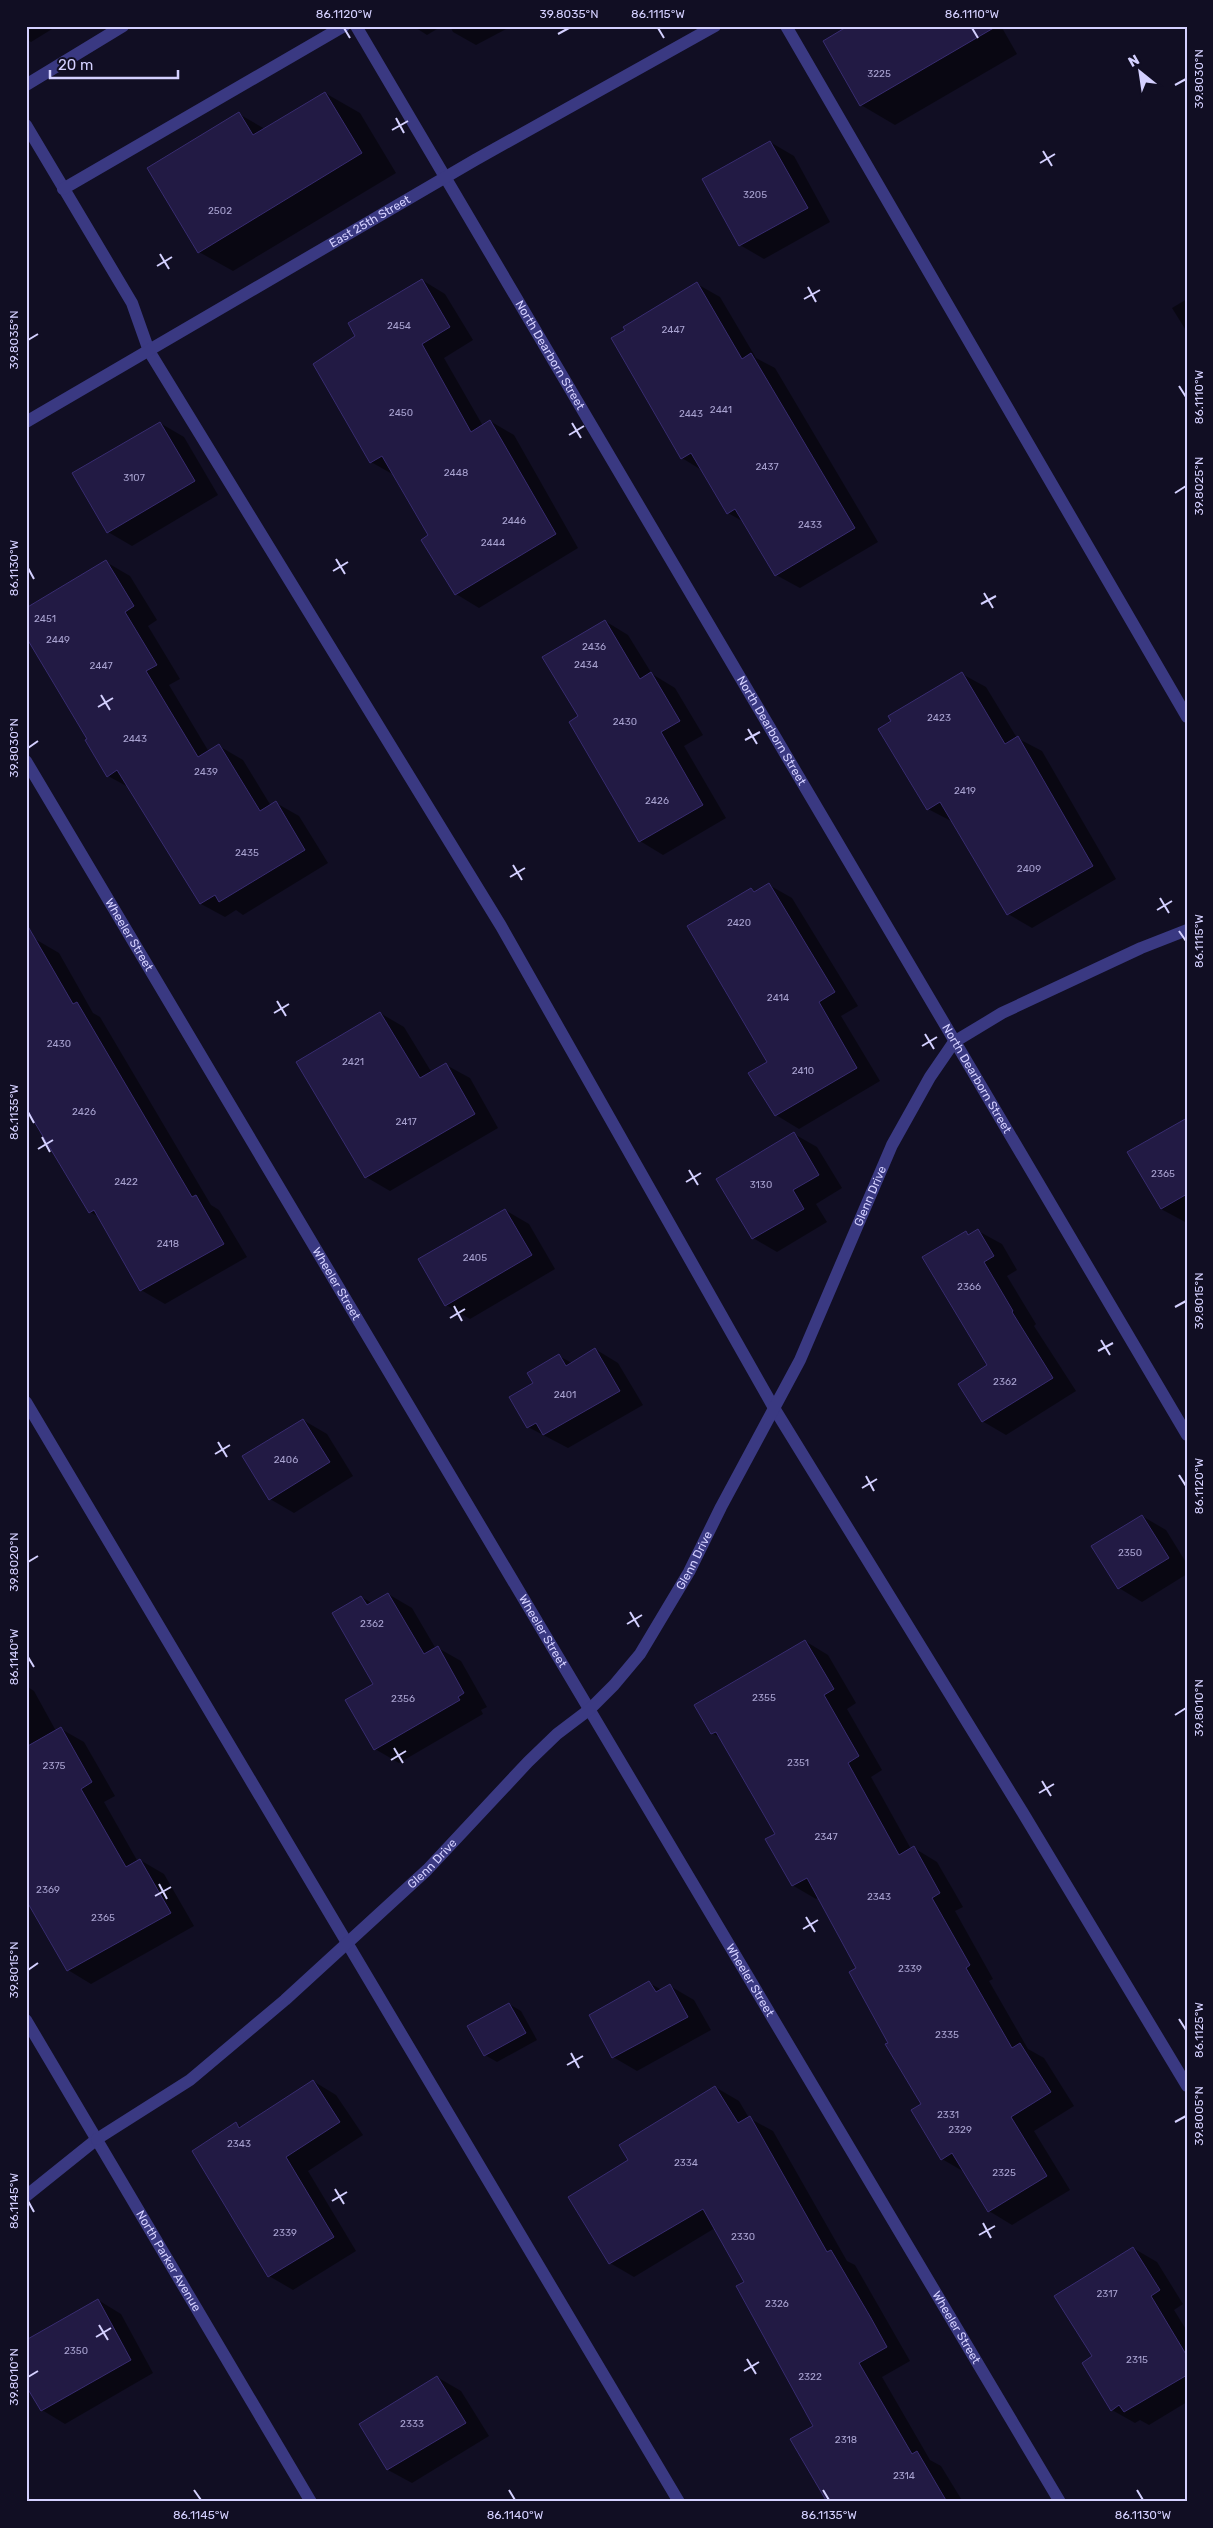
<svg xmlns="http://www.w3.org/2000/svg" width="1213" height="2528" viewBox="0 0 1213 2528" font-family="Rubik,sans-serif">
<style>
.shadow{fill:#0007}
.building{fill:#221a44;stroke:#382c70}
.lines{fill:none;stroke-linecap:round;stroke-linejoin:round}
.service{stroke:#3a3982;stroke-width:12}
.minor{stroke:#3a3982;stroke-width:12}
.tertiary{stroke:#3a3982;stroke-width:12}
.ticks{fill:none;stroke:#d4d0ff;stroke-width:2}
.labels{text-anchor:middle;stroke-width:4;stroke-linejoin:round;paint-order:stroke}
.number-label{font-size:10px;fill:#a8a2d0}
.street-label{font-size:12px;fill:#d4d0ff;stroke:#110e23}
.neatline{fill:none;stroke:#d4d0ff;stroke-width:2}
.ticks-label{font-size:12px;text-anchor:middle;fill:#d4d0ff}
</style>
<rect width="100%" height="100%" fill="#110e23"/>
<!-- shadow -->
<g class="shadow">
<polygon points="26,26 57,26 31,42 26,39"/>
<polygon points="413,26 442,26 427,35"/>
<polygon points="450,26 464,28 512,26 476,45 453,32"/>
<polygon points="850,26 1001,26 1017,54 895,125 861,105"/>
<polygon points="325,93 360,113 396,173 233,271 199,252 239,114 265,129"/>
<polygon points="770,142 794,156 830,222 764,259 740,245"/>
<polygon points="422,280 445,294 473,340 444,358 483,426 490,421 514,435 578,548 479,608 456,594 430,536 394,475 371,462 357,336"/>
<polygon points="697,284 720,297 756,358 775,368 878,542 800,588 776,575 744,522 728,513 703,471 682,458"/>
<polygon points="1187,299 1187,332 1172,308"/>
<polygon points="160,423 184,437 218,495 132,546 108,532"/>
<polygon points="106,562 130,576 157,620 148,626 180,679 169,685 209,752 219,746 243,760 271,806 276,803 299,816 328,863 243,915 236,910 225,917 201,904 130,788 108,776 89,739"/>
<polygon points="605,621 628,635 652,674 675,688 703,735 684,746 726,818 663,855 640,841 580,717"/>
<polygon points="962,674 986,687 1017,738 1042,751 1116,879 1032,928 1008,914 953,822 928,809"/>
<polygon points="769,885 792,898 858,1006 841,1016 880,1081 799,1129 776,1115 751,889 756,892"/>
<polygon points="35,939 59,953 93,1013 100,1017 211,1205 219,1210 247,1257 165,1304 141,1290 101,1218 90,1212"/>
<polygon points="380,1013 404,1027 432,1073 446,1065 470,1078 498,1128 390,1191 366,1177"/>
<polygon points="1187,1120 1187,1223 1161,1209"/>
<polygon points="794,1134 817,1147 842,1188 816,1204 827,1222 777,1252 753,1238"/>
<polygon points="505,1210 529,1224 555,1269 470,1319 446,1305 420,1260"/>
<polygon points="978,1231 1002,1244 1017,1270 1007,1276 1036,1324 1034,1326 1076,1391 1006,1435 982,1421 989,1366 966,1233 970,1235"/>
<polygon points="595,1349 618,1363 643,1405 568,1448 528,1427 535,1383 559,1356 572,1363"/>
<polygon points="303,1420 327,1434 353,1476 294,1513 270,1499"/>
<polygon points="1142,1516 1166,1530 1187,1564 1187,1574 1142,1602 1119,1588"/>
<polygon points="388,1594 412,1608 436,1649 438,1648 461,1661 487,1707 481,1710 483,1714 399,1763 375,1749 375,1684 361,1597 372,1603"/>
<polygon points="805,1641 828,1655 856,1703 847,1709 882,1770 871,1777 911,1849 914,1848 937,1862 963,1907 955,1911 993,1979 989,1981 1028,2049 1044,2058 1074,2106 1034,2131 1070,2190 1012,2225 989,2211 966,2173 942,2159 922,2104 890,2043 858,1968 819,1897 816,1899 792,1885 776,1834 721,1738 712,1733"/>
<polygon points="26,1686 34,1691 56,1731 61,1729 84,1742 115,1796 104,1802 138,1862 140,1860 164,1874 194,1926 91,1984 68,1970 26,1901"/>
<polygon points="649,1983 662,1990 670,1986 694,2000 711,2030 637,2071 613,2057"/>
<polygon points="509,2004 521,2011 537,2040 497,2062 485,2055"/>
<polygon points="313,2081 336,2095 363,2135 308,2171 356,2251 293,2290 269,2276 236,2124 242,2127"/>
<polygon points="715,2087 739,2101 749,2118 773,2131 847,2261 855,2265 910,2361 882,2377 930,2460 941,2466 963,2502 828,2502 815,2426 746,2282 715,2228 634,2277 610,2263 629,2160"/>
<polygon points="1133,2248 1157,2262 1183,2304 1174,2310 1187,2331 1187,2402 1149,2425 1140,2420 1135,2423 1112,2410 1094,2357"/>
<polygon points="98,2300 121,2314 153,2373 65,2424 42,2410"/>
<polygon points="437,2377 461,2391 489,2436 412,2483 388,2470 361,2425"/>
</g>
<!-- building -->
<g class="building">
<polygon points="848,26 997,26 860,106 823,41"/>
<polygon points="325,92 362,153 198,253 147,168 239,112 253,135"/>
<polygon points="770,141 808,208 739,246 702,179"/>
<polygon points="422,279 450,327 422,344 471,432 490,420 556,534 455,595 421,540 428,535 382,456 370,463 313,364 355,336 348,323"/>
<polygon points="697,282 742,359 751,353 855,528 775,576 735,509 727,514 691,453 681,459 611,338 625,330 623,327"/>
<polygon points="160,422 195,481 107,533 72,473"/>
<polygon points="106,560 134,606 125,612 157,665 146,671 198,757 219,744 260,811 276,801 305,850 219,902 215,895 200,904 117,770 107,777 85,740 87,739 26,637 26,608"/>
<polygon points="605,620 640,679 651,672 680,721 661,732 703,805 639,842 569,722 578,716 542,657"/>
<polygon points="962,672 1005,744 1018,736 1093,866 1007,915 940,802 927,810 878,729 891,721 888,716"/>
<polygon points="769,883 835,992 819,1002 857,1068 775,1116 748,1073 767,1062 687,926 751,888 754,892"/>
<polygon points="26,923 73,1004 77,1002 192,1197 196,1195 224,1244 140,1291 94,1210 89,1213 26,1108"/>
<polygon points="380,1012 420,1078 446,1063 475,1114 365,1178 296,1062"/>
<polygon points="1187,1118 1187,1194 1161,1209 1127,1152"/>
<polygon points="794,1132 819,1175 793,1190 804,1209 752,1239 716,1179"/>
<polygon points="505,1209 532,1255 445,1306 418,1259"/>
<polygon points="978,1229 994,1256 984,1262 1013,1311 1012,1312 1053,1378 982,1422 958,1384 987,1365 922,1257 966,1231 968,1235"/>
<polygon points="595,1348 620,1391 543,1435 536,1423 527,1428 509,1397 533,1383 527,1373 559,1354 566,1366"/>
<polygon points="303,1419 330,1462 269,1500 242,1456"/>
<polygon points="1142,1515 1169,1558 1118,1589 1091,1546"/>
<polygon points="388,1593 424,1654 438,1646 464,1693 458,1697 460,1700 374,1750 345,1700 373,1684 332,1613 361,1596 367,1605"/>
<polygon points="805,1640 834,1689 824,1695 859,1756 848,1763 899,1855 914,1846 940,1893 932,1898 970,1965 966,1968 1012,2048 1020,2043 1051,2092 1011,2117 1047,2176 988,2212 952,2153 941,2160 911,2110 921,2104 885,2044 888,2043 849,1972 856,1968 807,1878 792,1886 765,1839 775,1834 716,1732 711,1734 694,1705"/>
<polygon points="61,1727 92,1782 81,1789 126,1867 140,1859 171,1913 67,1971 26,1900 26,1747"/>
<polygon points="649,1981 656,1992 670,1984 688,2017 612,2058 589,2015"/>
<polygon points="509,2003 526,2033 484,2056 467,2026"/>
<polygon points="313,2080 340,2122 286,2157 334,2237 268,2277 192,2151 236,2122 239,2128"/>
<polygon points="715,2086 738,2123 750,2116 827,2252 831,2250 871,2318 887,2347 859,2363 912,2454 917,2451 947,2502 827,2502 790,2439 813,2426 736,2286 744,2282 703,2209 609,2264 568,2197 628,2160 619,2145"/>
<polygon points="1133,2247 1160,2290 1151,2296 1187,2356 1187,2375 1124,2412 1119,2405 1111,2411 1082,2363 1092,2356 1054,2296"/>
<polygon points="98,2299 131,2360 41,2411 26,2386 26,2340"/>
<polygon points="437,2376 466,2423 387,2470 359,2424"/>
</g>
<g class="lines">
<!-- service -->
<g class="service">
<polyline points="786,26 1187,717"/>
<polyline points="26,85 123,26"/>
<polyline points="26,125 132,303 149,351 501,926 774,1408 1023,1813 1187,2086"/>
<polyline points="63,189 344,26"/>
<polyline points="26,1402 679,2502"/>
<polyline points="26,2196 97,2139"/>
</g>
<!-- minor -->
<g class="minor">
<path id="s1" d="M356 26 1187 1435"/>
<path id="s2" d="M26 761 1060 2502"/>
<path id="s3" d="M26 2020 311 2502"/>
<path id="s4" d="M97 2139 190 2080 285 2000 427 1870 528 1762 557 1734 590 1709 614 1685 640 1654 689 1572 721 1507 800 1360 892 1145 930 1077 954 1042 1002 1013 1141 948 1187 930"/>
</g>
<!-- tertiary -->
<path class="tertiary" id="s5" d="M26 422 475 160 715 26"/>
</g>
<!-- ticks -->
<path class="ticks" d="M344 28 350 38M658 28 664 38M972 28 978 38M558 34 569 28M1175 85 1186 79M396 118 404 133M392 130 408 121M1043 151 1052 166M1040 163 1055 154M160 254 169 269M157 266 172 257M808 287 816 302M804 299 820 290M28 340 38 334M1179 386 1186 397M572 423 581 438M569 435 584 426M1175 493 1186 486M336 559 345 574M28 568 34 579M333 571 348 562M984 593 993 608M981 604 996 596M101 695 110 710M98 707 113 698M748 729 757 744M745 740 760 732M28 748 38 741M513 865 522 880M510 877 525 868M1160 898 1169 913M1157 910 1172 901M1179 931 1186 941M277 1001 286 1016M274 1013 289 1004M925 1034 934 1049M922 1046 937 1037M28 1112 34 1123M42 1137 50 1152M38 1149 53 1140M689 1170 698 1185M686 1182 701 1173M454 1306 462 1321M1175 1307 1186 1301M450 1318 465 1309M1101 1340 1110 1355M1098 1351 1113 1343M218 1442 227 1457M215 1454 230 1445M1179 1475 1186 1486M866 1476 874 1491M862 1488 877 1479M28 1562 38 1556M630 1612 639 1627M627 1624 642 1615M28 1657 34 1667M1175 1715 1186 1708M394 1748 403 1763M391 1760 406 1751M1042 1781 1051 1796M1039 1793 1054 1784M159 1884 167 1899M155 1896 171 1887M806 1917 815 1932M803 1929 818 1920M28 1970 38 1963M1179 2019 1186 2030M571 2053 579 2068M567 2065 583 2056M1175 2122 1186 2116M335 2189 344 2204M28 2201 34 2212M332 2201 347 2192M983 2223 991 2238M979 2235 995 2226M99 2325 108 2340M96 2337 111 2328M747 2359 756 2374M744 2371 759 2362M28 2377 38 2371M194 2490 201 2500M509 2490 515 2500M823 2490 829 2500M1137 2490 1143 2500"/>
<g class="labels">
<!-- number labels -->
<g class="number-label">
<text x="879" y="77">3225</text>
<text x="755" y="198">3205</text>
<text x="220" y="214">2502</text>
<text x="399" y="329">2454</text>
<text x="673" y="333">2447</text>
<text x="721" y="413">2441</text>
<text x="401" y="416">2450</text>
<text x="691" y="417">2443</text>
<text x="767" y="470">2437</text>
<text x="456" y="476">2448</text>
<text x="134" y="481">3107</text>
<text x="514" y="524">2446</text>
<text x="810" y="528">2433</text>
<text x="493" y="546">2444</text>
<text x="45" y="622">2451</text>
<text x="58" y="643">2449</text>
<text x="594" y="650">2436</text>
<text x="586" y="668">2434</text>
<text x="101" y="669">2447</text>
<text x="939" y="721">2423</text>
<text x="625" y="725">2430</text>
<text x="135" y="742">2443</text>
<text x="206" y="775">2439</text>
<text x="965" y="794">2419</text>
<text x="657" y="804">2426</text>
<text x="247" y="856">2435</text>
<text x="1029" y="872">2409</text>
<text x="739" y="926">2420</text>
<text x="778" y="1001">2414</text>
<text x="59" y="1047">2430</text>
<text x="353" y="1065">2421</text>
<text x="803" y="1074">2410</text>
<text x="84" y="1115">2426</text>
<text x="406" y="1125">2417</text>
<text x="1163" y="1177">2365</text>
<text x="126" y="1185">2422</text>
<text x="761" y="1188">3130</text>
<text x="168" y="1247">2418</text>
<text x="475" y="1261">2405</text>
<text x="969" y="1290">2366</text>
<text x="1005" y="1385">2362</text>
<text x="565" y="1398">2401</text>
<text x="286" y="1463">2406</text>
<text x="1130" y="1556">2350</text>
<text x="372" y="1627">2362</text>
<text x="764" y="1701">2355</text>
<text x="403" y="1702">2356</text>
<text x="798" y="1766">2351</text>
<text x="54" y="1769">2375</text>
<text x="826" y="1840">2347</text>
<text x="48" y="1893">2369</text>
<text x="879" y="1900">2343</text>
<text x="103" y="1921">2365</text>
<text x="910" y="1972">2339</text>
<text x="947" y="2038">2335</text>
<text x="948" y="2118">2331</text>
<text x="960" y="2133">2329</text>
<text x="239" y="2147">2343</text>
<text x="686" y="2166">2334</text>
<text x="1004" y="2176">2325</text>
<text x="285" y="2236">2339</text>
<text x="743" y="2240">2330</text>
<text x="1107" y="2297">2317</text>
<text x="777" y="2307">2326</text>
<text x="76" y="2354">2350</text>
<text x="1137" y="2363">2315</text>
<text x="810" y="2380">2322</text>
<text x="412" y="2427">2333</text>
<text x="846" y="2443">2318</text>
<text x="904" y="2479">2314</text>
</g>
<!-- street labels -->
<g class="street-label">
<text dy="4" stroke="none"><textPath href="#s5" startOffset="398">East 25th Street</textPath></text>
<text dy="4" stroke="none"><textPath href="#s1" startOffset="382">North Dearborn Street</textPath></text>
<text dy="4" stroke="none"><textPath href="#s1" startOffset="818">North Dearborn Street</textPath></text>
<text dy="4" stroke="none"><textPath href="#s2" startOffset="202">Wheeler Street</textPath></text>
<text dy="4" stroke="none"><textPath href="#s1" startOffset="1222">North Dearborn Street</textPath></text>
<text dy="4" stroke="none"><textPath href="#s4" startOffset="1244">Glenn Drive</textPath></text>
<text dy="4" stroke="none"><textPath href="#s2" startOffset="608">Wheeler Street</textPath></text>
<text dy="4" stroke="none"><textPath href="#s4" startOffset="839">Glenn Drive</textPath></text>
<text dy="4" stroke="none"><textPath href="#s2" startOffset="1012">Wheeler Street</textPath></text>
<text dy="4" stroke="none"><textPath href="#s4" startOffset="435">Glenn Drive</textPath></text>
<text dy="4" stroke="none"><textPath href="#s2" startOffset="1418">Wheeler Street</textPath></text>
<text dy="4" stroke="none"><textPath href="#s3" startOffset="280">North Parker Avenue</textPath></text>
<text dy="4" stroke="none"><textPath href="#s2" startOffset="1822">Wheeler Street</textPath></text>
</g>
</g>
<!-- border -->
<rect width="1213" height="2528" fill="none" stroke="#110e23" stroke-width="55"/>
<!-- north arrow -->
<g transform="translate(1140 72) rotate(330)" stroke="#110e23" stroke-width="4" paint-order="stroke">
<path d="M0-4L9 19L0 12L-9 19Z" fill="#d4d0ff"/>
<text y="-8" font-size="14" font-weight="bold" text-anchor="middle" fill="#d4d0ff">N</text>
</g>
<!-- scale -->
<path d="M50 70v8h128v-8" fill="none" stroke="#d4d0ff" stroke-width="2.5"/>
<text x="58" y="70" font-size="15" fill="#d4d0ff" stroke="#110e23" stroke-width="4" paint-order="stroke">20 m</text>
<rect x="28" y="28" width="1158" height="2472" class="neatline"/>
<g class="ticks-label">
<text x="344" y="18">86.1120°W</text>
<text x="569" y="18">39.8035°N</text>
<text x="658" y="18">86.1115°W</text>
<text x="972" y="18">86.1110°W</text>
<text transform="translate(1199 79) rotate(-90)" y="4">39.8030°N</text>
<text transform="translate(14 340) rotate(-90)" y="4">39.8035°N</text>
<text transform="translate(1199 397) rotate(-90)" y="4">86.1110°W</text>
<text transform="translate(1199 486) rotate(-90)" y="4">39.8025°N</text>
<text transform="translate(14 568) rotate(-90)" y="4">86.1130°W</text>
<text transform="translate(14 748) rotate(-90)" y="4">39.8030°N</text>
<text transform="translate(1199 941) rotate(-90)" y="4">86.1115°W</text>
<text transform="translate(14 1112) rotate(-90)" y="4">86.1135°W</text>
<text transform="translate(1199 1301) rotate(-90)" y="4">39.8015°N</text>
<text transform="translate(1199 1486) rotate(-90)" y="4">86.1120°W</text>
<text transform="translate(14 1562) rotate(-90)" y="4">39.8020°N</text>
<text transform="translate(14 1657) rotate(-90)" y="4">86.1140°W</text>
<text transform="translate(1199 1708) rotate(-90)" y="4">39.8010°N</text>
<text transform="translate(14 1970) rotate(-90)" y="4">39.8015°N</text>
<text transform="translate(1199 2030) rotate(-90)" y="4">86.1125°W</text>
<text transform="translate(1199 2116) rotate(-90)" y="4">39.8005°N</text>
<text transform="translate(14 2201) rotate(-90)" y="4">86.1145°W</text>
<text transform="translate(14 2377) rotate(-90)" y="4">39.8010°N</text>
<text x="201" y="2519">86.1145°W</text>
<text x="515" y="2519">86.1140°W</text>
<text x="829" y="2519">86.1135°W</text>
<text x="1143" y="2519">86.1130°W</text>
</g>
</svg>
